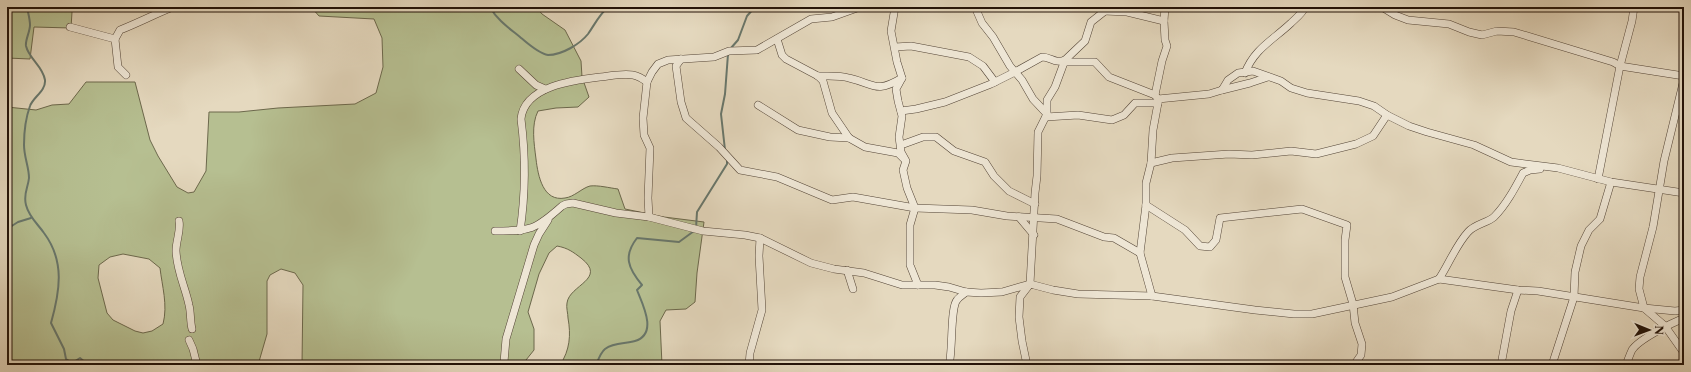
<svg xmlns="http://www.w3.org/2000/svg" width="1691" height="372" viewBox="0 0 1691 372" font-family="'Libre Caslon Text',serif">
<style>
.green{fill:#b6bf91;stroke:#6c684c;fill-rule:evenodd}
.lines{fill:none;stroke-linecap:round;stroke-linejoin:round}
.stream{stroke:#68776c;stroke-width:2}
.minor-casing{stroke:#534436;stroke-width:8}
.minor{stroke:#eee6d5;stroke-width:7}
</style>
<rect width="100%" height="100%" fill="#e5d9bf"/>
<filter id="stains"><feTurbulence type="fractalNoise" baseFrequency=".005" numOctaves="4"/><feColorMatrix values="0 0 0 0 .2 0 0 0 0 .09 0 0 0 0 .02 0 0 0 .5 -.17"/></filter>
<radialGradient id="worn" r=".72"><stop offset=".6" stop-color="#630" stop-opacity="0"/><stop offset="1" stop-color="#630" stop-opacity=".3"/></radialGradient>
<!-- green -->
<g class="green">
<polygon points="7,7 77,7 72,12 71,28 34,27 30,59 7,58"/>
<path d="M311 7H536L542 14 565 30 581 61 582 77 589 97 578 107 556 108 538 111C531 125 534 143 536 159 538 176 543 202 565 198 574 197 582 188 590 186 598 185 610 188 618 189L625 209 664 217 704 222 697 273 695 302 686 309 666 310 660 321 662 365H560C570 350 571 335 568 318 568 314 566 307 567 303 569 285 608 279 581 258 573 252 568 248 557 246L549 253 539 274 528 312 534 329V350L522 365H302L303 285 295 273 281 269 270 275 267 281V334L258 365H7V107L36 110 52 105 69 104 86 82H135L150 140 158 156 177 187 188 193 194 192 206 171 209 112H239L278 108 355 104 376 93 383 67 382 38 374 19 319 16ZM123 254 149 259 160 268C162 286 168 305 163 324L152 331 143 333 135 331 113 320 107 313 98 278 99 265 110 257Z"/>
</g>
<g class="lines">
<!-- stream -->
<g class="stream">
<path d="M27 7C28 13 30 19 30 25 30 32 25 40 26 46 29 59 43 66 45 80 46 91 33 97 30 106 26 117 24 134 24 145 24 157 29 167 29 178 28 188 23 194 26 205 29 217 37 223 44 233 65 261 60 291 51 323L64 349 66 359 72 363 80 358 86 363 85 365"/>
<path d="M490 7C497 20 509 28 520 37 527 43 539 54 548 55 562 55 580 44 588 34 595 24 599 15 608 7"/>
<polyline points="731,48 738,40 747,16 755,7"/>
<polyline points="725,150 721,114 725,94 728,54"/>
<polyline points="696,228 697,212 727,164 727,159"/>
<polyline points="7,229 18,222 31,218"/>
<path d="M596 365C598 360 601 352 605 349 614 342 625 344 635 341 658 334 643 305 637 290L642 285C628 268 623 256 637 238L679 242 694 231"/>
</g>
<defs>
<g id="minor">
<polyline points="895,7 891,31 897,62 902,78 896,89 898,101 902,116 899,137 901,152 906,161 903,170 907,188 915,208 910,225 910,265 918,285"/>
<polyline points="975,7 982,23 993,37 1010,66 1022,80 1033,99 1047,114"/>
<polyline points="1382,7 1395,15 1408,20 1449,24 1469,32 1482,35 1497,31 1514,32 1613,62 1620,66 1684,76"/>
<polyline points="1104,11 1127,12 1164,21"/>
<polyline points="70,27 115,39 118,67 126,75"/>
<path d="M115 39 120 30C138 23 155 14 173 7"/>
<polyline points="777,39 782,55 786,59 818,76 823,81 832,113 849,138 865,147 898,153 904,159"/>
<polyline points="895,47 911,46 969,57 983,66 995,82"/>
<polyline points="681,59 676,66 681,102 686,118 719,147 740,170 777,177 832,200 853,197 915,208 972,210 1007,216 1057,219 1104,237 1114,238 1140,253"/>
<polyline points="1065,62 1095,62 1109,77 1155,95"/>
<polyline points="519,69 536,85 545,89"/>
<path d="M1245 73C1254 49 1273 40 1291 23 1296 18 1302 14 1305 7"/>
<path d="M818 76C829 76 839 75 849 78 875 84 875 94 902 78"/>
<polyline points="1684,79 1664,161 1653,227 1640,277 1639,289 1644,308 1665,326 1684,353"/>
<polyline points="1222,90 1250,83 1268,77"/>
<polyline points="1158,99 1209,94 1222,90 1228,80 1238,73 1253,71 1281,81 1291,88 1307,93 1359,101 1374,106 1387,115 1409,126 1427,132 1474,145 1511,162 1558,168 1611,182 1684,193"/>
<polyline points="758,105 798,130 830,137 849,138"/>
<path d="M901 111 916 109 945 102 991 84 1015 72 1042 57C1051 57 1055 64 1065 60"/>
<polyline points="1046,117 1078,115 1112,120 1124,115 1135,103 1158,103"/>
<polyline points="901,145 923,137 936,137 954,151 985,162 994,176 1009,191 1035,204"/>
<polyline points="1151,163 1172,158 1229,154 1252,155 1291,151 1316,154 1356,144 1373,136 1387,115"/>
<polyline points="1598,179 1620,66 1632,21 1634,7"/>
<polyline points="1146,205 1185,230 1200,246 1210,247 1216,240 1220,218 1302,209 1347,225 1345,240 1345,277 1353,304 1355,323 1362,344 1361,355 1354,365"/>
<polyline points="649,217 648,198 650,148 644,135 643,118 647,82 652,72 658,64 668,60 714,57 729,51 757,50 811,19 832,17 860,7"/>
<polyline points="1019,217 1034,235"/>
<path d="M179 221C181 231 176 240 176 251 177 272 185 286 189 305 191 313 190 321 192 329"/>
<path d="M495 231C531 231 535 230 562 206L566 204 573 203 616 213 649 217 703 231 745 235 760 238 811 263 834 269 864 273 902 285H935L949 287 966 292 981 293 1002 292 1030 284 1053 290 1078 294 1152 296 1255 310 1294 314H1312L1392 297 1439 279 1518 290 1538 291 1644 308 1675 311 1684 310"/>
<path d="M520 231C526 191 526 158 521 119 524 86 574 80 600 77 610 76 623 73 633 75 639 76 643 79 647 82"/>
<polyline points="847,270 853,289"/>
<path d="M1439 279C1449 264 1456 245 1468 232 1475 224 1487 223 1494 217 1506 205 1515 188 1523 173L1530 170 1540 169"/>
<polyline points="1152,296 1140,253 1146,205 1146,183 1151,163 1153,130 1158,103 1158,99 1155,95 1162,61 1167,46 1165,40 1164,21 1165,7"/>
<polyline points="189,340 193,349 197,365"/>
<polyline points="505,365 504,362 506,339 534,245 539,234 548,220"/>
<polyline points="749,365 750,353 762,310 759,256 760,238"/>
<path d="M949 365C953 351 950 308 957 300 959 297 963 295 966 292"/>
<polyline points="1027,365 1022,341 1019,317 1020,297 1030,284 1035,193 1037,176 1038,132 1047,114 1047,100 1055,87 1065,60 1085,41 1091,22 1110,7"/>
<polyline points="1501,365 1511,311 1518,290"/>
<polyline points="1552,365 1574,297 1575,272 1581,246 1589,230 1600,219 1611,182"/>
<path d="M1626 365C1628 360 1630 354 1632 350 1639 339 1672 323 1684 318"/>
</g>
</defs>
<!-- minor casing -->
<use href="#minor" class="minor-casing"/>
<!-- minor -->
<use href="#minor" class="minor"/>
</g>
<!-- margin -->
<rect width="1691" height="372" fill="none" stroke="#e5d9bf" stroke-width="24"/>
<rect x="8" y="8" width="1675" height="356" fill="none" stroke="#221208" stroke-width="2"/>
<rect x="12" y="12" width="1667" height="348" fill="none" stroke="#221208"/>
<!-- north arrow -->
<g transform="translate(1649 330) rotate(91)" stroke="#eee6d5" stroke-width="3" paint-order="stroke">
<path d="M0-3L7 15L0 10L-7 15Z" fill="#221208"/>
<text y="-6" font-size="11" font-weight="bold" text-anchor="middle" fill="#221208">N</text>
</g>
<rect width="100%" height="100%" filter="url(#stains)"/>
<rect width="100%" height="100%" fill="url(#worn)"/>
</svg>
